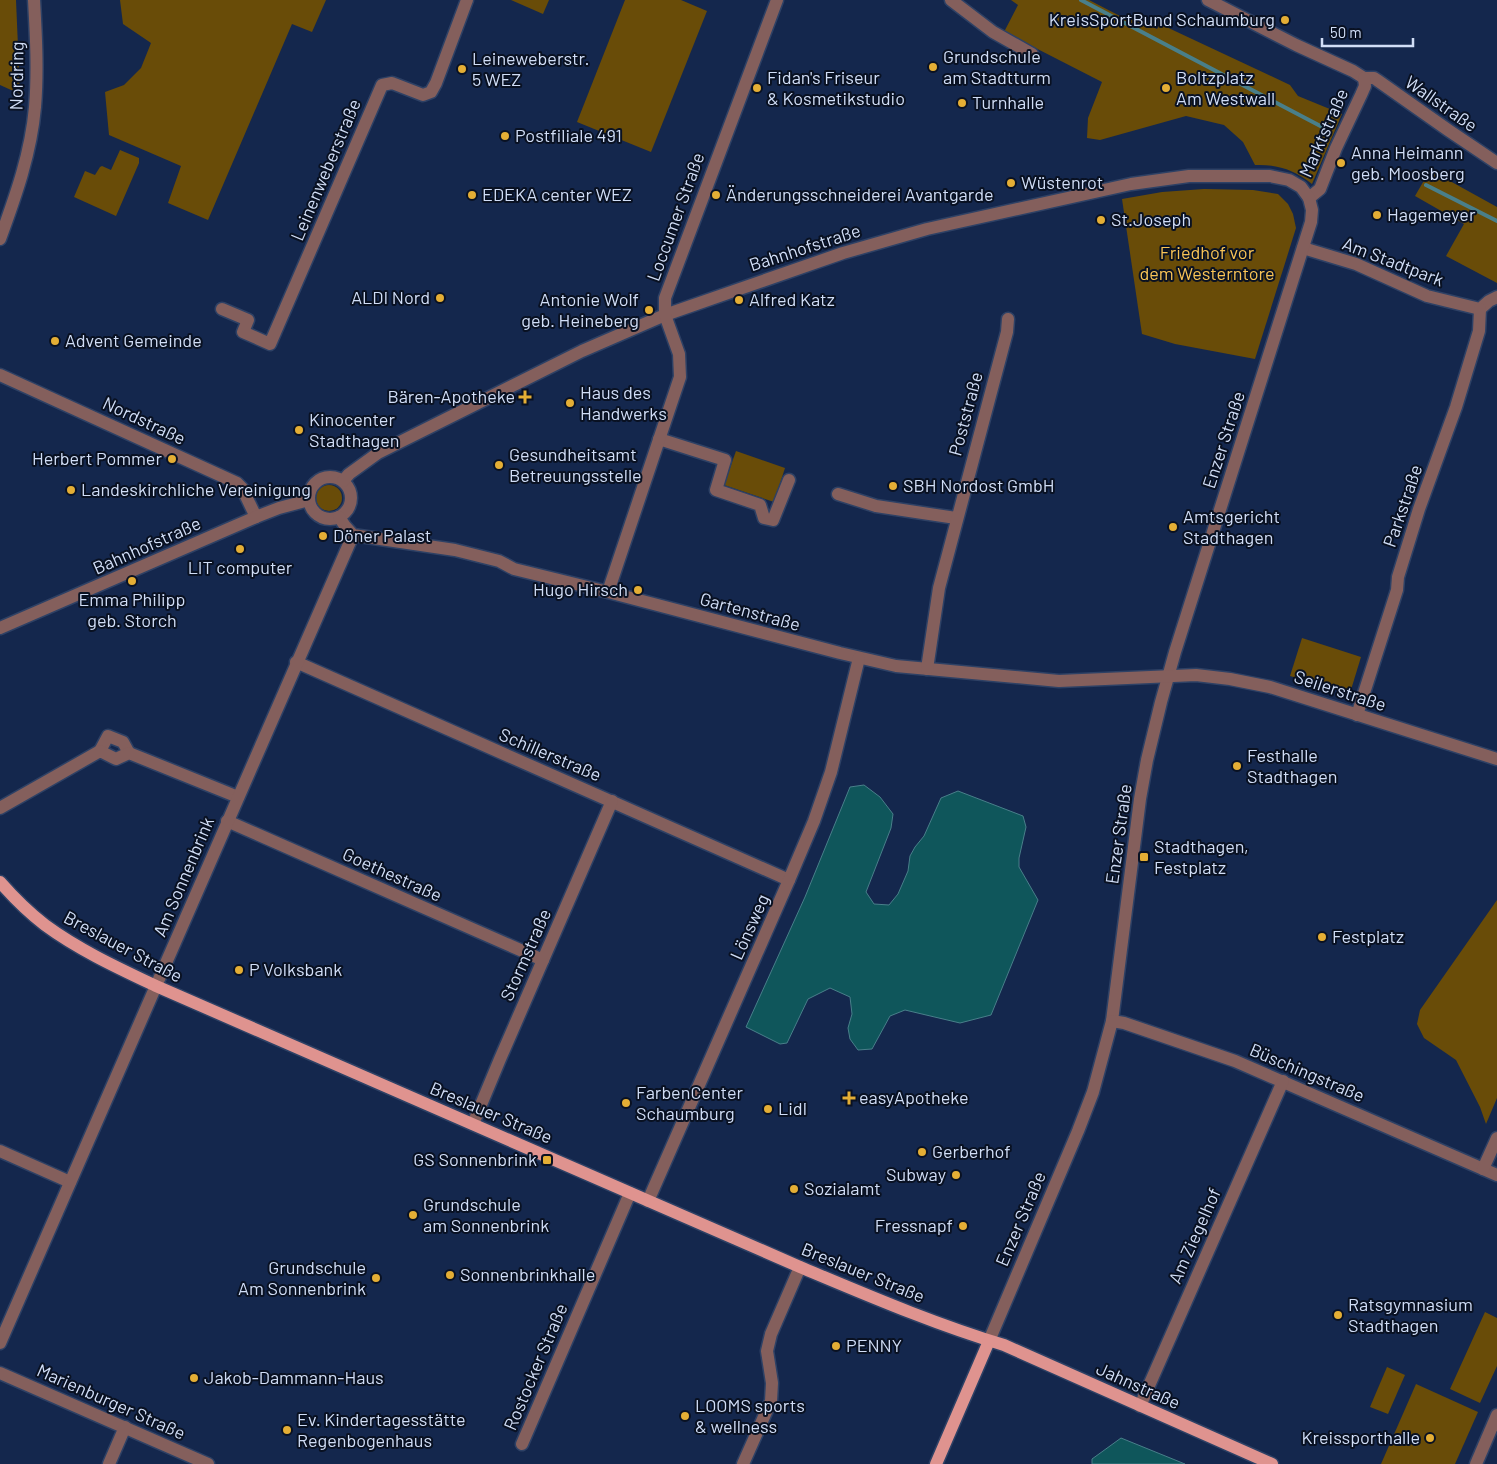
<svg xmlns="http://www.w3.org/2000/svg" width="1497" height="1464" viewBox="0 0 1497 1464" font-family="Barlow,sans-serif">
<style>
.green{fill:#694c08}
.water{fill:#0f565b;stroke:#497f8a}
.lines{fill:none;stroke-linecap:round;stroke-linejoin:round}
.stream{stroke:#497f8a;stroke-width:4}
.minor-casing{stroke:#2e4165;stroke-width:15}
.major-casing{stroke:#2e4165;stroke-width:15}
.minor{stroke:#845f5c;stroke-width:12}
.major{stroke:#df938f;stroke-width:12}
.poi-dot{fill:#e4ae35;stroke:#091122;stroke-width:2}
.labels{text-anchor:middle;stroke-width:4;stroke-linejoin:round;paint-order:stroke}
.poi-label{font-size:18px;fill:#d1def7;stroke:#091122;text-anchor:start}
.street-label{font-size:18px;fill:#d1def7;stroke:#091122}
.park-label{font-size:18px;fill:#f9c456;stroke:#091122}
</style>
<rect width="100%" height="100%" fill="#14274d"/>
<!-- green -->
<g class="green">
<polygon points="0,0 16,0 20,94 0,85"/>
<polygon points="120,0 326,0 312,32 292,24 208,220 168,203 181,166 109,135 105,92 124,85 141,68 151,43 123,24"/>
<polygon points="511,0 549,0 543,14"/>
<polygon points="625,0 681,0 707,11 651,152 577,122"/>
<path d="M1011 0H1089L1120 16 1134 19 1157 29 1160 24 1290 85 1298 96 1342 114 1312 184C1295 170 1276 164 1255 165L1243 142 1224 125 1186 116 1100 140 1087 138 1088 118 1102 82 1004 32 1018 5Z"/>
<polygon points="120,150 139,158 139,163 116,216 74,197 85,171 95,175 100,167 102,166 111,170"/>
<polygon points="1430,170 1497,207 1497,283 1446,256 1464,224 1415,196"/>
<polygon points="1204,189 1253,190 1278,194 1288,204 1293,214 1296,228 1255,359 1175,344 1142,334 1122,199 1162,192"/>
<polygon points="736,451 785,468 774,502 724,485"/>
<circle cx="329" cy="498" r="13"/>
<polygon points="1302,638 1361,657 1350,693 1290,676"/>
<polygon points="1497,900 1497,1098 1486,1124 1480,1107 1456,1060 1424,1038 1417,1024 1420,1010"/>
<polygon points="1485,1312 1497,1318 1497,1366 1480,1403 1450,1389"/>
<polygon points="1387,1367 1405,1375 1388,1414 1370,1407"/>
<polygon points="1416,1384 1478,1412 1455,1464 1381,1464"/>
</g>
<!-- water -->
<g class="water">
<polygon points="864,785 880,797 893,814 891,828 866,892 874,904 889,905 898,894 908,871 910,856 915,847 924,836 941,798 958,791 1023,816 1026,827 1019,858 1019,867 1038,900 991,1015 960,1023 905,1010 890,1016 872,1049 858,1050 850,1039 848,1028 852,1014 850,997 830,988 808,999 787,1043 780,1044 746,1027 805,897 850,787"/>
<polygon points="1121,1438 1185,1464 1092,1464 1092,1459"/>
</g>
<g class="lines">
<!-- stream -->
<g class="stream">
<polyline points="1081,0 1328,130"/>
<polyline points="1426,185 1497,221"/>
</g>
<defs>
<g id="minor">
<polyline points="951,0 993,32 1032,54"/>
<polyline points="1208,0 1296,45 1353,71 1364,78"/>
<polyline points="1364,78 1374,78 1377,80 1448,130 1497,163"/>
<polyline points="1309,198 1320,189 1336,148 1361,95 1365,86 1364,78"/>
<path d="M0 239C16 195 31 153 35 107 38 71 36 36 34 0"/>
<polyline points="1303,248 1356,264 1427,296 1480,309 1489,301 1497,297"/>
<polyline points="222,309 248,320 243,332 270,344 382,85 392,83 423,95 431,92 436,83 467,0"/>
<polyline points="0,375 237,483 242,488 256,517"/>
<polyline points="659,439 725,460 716,490 760,505 764,518 773,520 789,480"/>
<circle cx="330" cy="498" r="21"/>
<polyline points="343,481 349,474 378,453 582,351 665,315 843,253 927,229 1131,184 1189,176 1270,176 1289,180 1301,187 1309,198 1312,210 1311,222 1175,652 1161,702 1147,760 1140,799 1112,1021 1093,1092 1078,1131 989,1341"/>
<polyline points="838,494 876,506 956,518"/>
<polyline points="339,517 345,526 353,535 455,550 499,561 514,569 608,592 840,653 896,666 1059,681 1196,675 1230,679 1270,687 1497,759"/>
<polyline points="608,592 680,377 679,354 665,315 665,298 777,0"/>
<polyline points="0,628 256,517 279,508 309,500"/>
<polyline points="296,662 789,880"/>
<polyline points="927,669 939,588 1007,332 1008,319"/>
<polyline points="1357,715 1397,590 1398,577 1419,509 1456,407 1479,331 1480,309"/>
<polyline points="100,751 108,736 123,742 129,753"/>
<polyline points="0,808 100,751 116,759 129,753 238,797"/>
<polyline points="227,821 543,960"/>
<polyline points="1112,1021 1124,1023 1235,1061 1497,1175"/>
<polyline points="473,1124 500,1059 612,801"/>
<polyline points="0,1151 70,1182"/>
<polyline points="1483,1169 1497,1138"/>
<polyline points="648,1201 789,880 814,821 831,772 859,658"/>
<polyline points="0,1343 353,535"/>
<polyline points="0,1373 208,1464"/>
<polyline points="1140,1406 1283,1081"/>
<polyline points="522,1444 630,1193"/>
<polyline points="109,1464 125,1427"/>
<polyline points="743,1464 771,1401 772,1383 767,1351 771,1334 800,1267"/>
<polyline points="1476,1464 1497,1415"/>
</g>
<g id="major">
<path d="M0 882C14 898 28 912 45 925 79 950 118 968 156 986L800 1267C867 1295 934 1324 1004 1345L1272 1464"/>
<polyline points="936,1464 989,1341"/>
</g>
</defs>
<!-- minor casing -->
<use href="#minor" class="minor-casing"/>
<!-- major casing -->
<use href="#major" class="major-casing"/>
<!-- minor -->
<use href="#minor" class="minor"/>
<!-- major -->
<use href="#major" class="major"/>
</g>
<!-- markers -->
<g class="poi-dot">
<circle cx="1285" cy="20" r="5"/>
<circle cx="933" cy="67" r="5"/>
<circle cx="462" cy="69" r="5"/>
<circle cx="757" cy="88" r="5"/>
<circle cx="1166" cy="88" r="5"/>
<circle cx="962" cy="103" r="5"/>
<circle cx="505" cy="136" r="5"/>
<circle cx="1341" cy="163" r="5"/>
<circle cx="1011" cy="183" r="5"/>
<circle cx="472" cy="195" r="5"/>
<circle cx="716" cy="195" r="5"/>
<circle cx="1377" cy="215" r="5"/>
<circle cx="1101" cy="220" r="5"/>
<circle cx="440" cy="298" r="5"/>
<circle cx="739" cy="300" r="5"/>
<circle cx="649" cy="310" r="5"/>
<circle cx="55" cy="341" r="5"/>
<path d="M522.5 389.5h5v5h5v5h-5v5h-5v-5h-5v-5h5z"/>
<circle cx="570" cy="403" r="5"/>
<circle cx="299" cy="430" r="5"/>
<circle cx="172" cy="459" r="5"/>
<circle cx="499" cy="465" r="5"/>
<circle cx="893" cy="486" r="5"/>
<circle cx="71" cy="490" r="5"/>
<circle cx="1173" cy="527" r="5"/>
<circle cx="323" cy="536" r="5"/>
<circle cx="240" cy="549" r="5"/>
<circle cx="132" cy="581" r="5"/>
<circle cx="638" cy="590" r="5"/>
<circle cx="1237" cy="766" r="5"/>
<rect x="1139" y="852" width="10" height="10" rx="2.5"/>
<circle cx="1322" cy="937" r="5"/>
<circle cx="239" cy="970" r="5"/>
<path d="M846.5 1090.5h5v5h5v5h-5v5h-5v-5h-5v-5h5z"/>
<circle cx="626" cy="1103" r="5"/>
<circle cx="768" cy="1109" r="5"/>
<circle cx="922" cy="1152" r="5"/>
<rect x="542" y="1155" width="10" height="10" rx="2.5"/>
<circle cx="956" cy="1175" r="5"/>
<circle cx="794" cy="1189" r="5"/>
<circle cx="413" cy="1215" r="5"/>
<circle cx="963" cy="1226" r="5"/>
<circle cx="450" cy="1275" r="5"/>
<circle cx="376" cy="1278" r="5"/>
<circle cx="1338" cy="1315" r="5"/>
<circle cx="836" cy="1346" r="5"/>
<circle cx="194" cy="1378" r="5"/>
<circle cx="685" cy="1416" r="5"/>
<circle cx="287" cy="1430" r="5"/>
<circle cx="1430" cy="1438" r="5"/>
</g>
<g class="labels">
<!-- poi labels -->
<g class="poi-label">
<text x="1275" y="26" text-anchor="end">KreisSportBund Schaumburg</text>
<text x="943" y="63">Grundschule<tspan x="943" dy="21">am Stadtturm</tspan></text>
<text x="472" y="65">Leineweberstr.<tspan x="472" dy="21">5 WEZ</tspan></text>
<text x="767" y="84">Fidan's Friseur<tspan x="767" dy="21">&amp; Kosmetikstudio</tspan></text>
<text x="1176" y="84">Boltzplatz<tspan x="1176" dy="21">Am Westwall</tspan></text>
<text x="972" y="109">Turnhalle</text>
<text x="515" y="142">Postfiliale 491</text>
<text x="1351" y="159">Anna Heimann<tspan x="1351" dy="21">geb. Moosberg</tspan></text>
<text x="1021" y="189">Wüstenrot</text>
<text x="482" y="201">EDEKA center WEZ</text>
<text x="726" y="201">Änderungsschneiderei Avantgarde</text>
<text x="1387" y="221">Hagemeyer</text>
<text x="1111" y="226">St.Joseph</text>
<text x="430" y="304" text-anchor="end">ALDI Nord</text>
<text x="639" y="306" text-anchor="end">Antonie Wolf<tspan x="639" dy="21">geb. Heineberg</tspan></text>
<text x="749" y="306">Alfred Katz</text>
<text x="65" y="347">Advent Gemeinde</text>
<text x="580" y="399">Haus des<tspan x="580" dy="21">Handwerks</tspan></text>
<text x="515" y="403" text-anchor="end">Bären-Apotheke</text>
<text x="309" y="426">Kinocenter<tspan x="309" dy="21">Stadthagen</tspan></text>
<text x="509" y="461">Gesundheitsamt<tspan x="509" dy="21">Betreuungsstelle</tspan></text>
<text x="162" y="465" text-anchor="end">Herbert Pommer</text>
<text x="903" y="492">SBH Nordost GmbH</text>
<text x="81" y="496">Landeskirchliche Vereinigung</text>
<text x="1183" y="523">Amtsgericht<tspan x="1183" dy="21">Stadthagen</tspan></text>
<text x="333" y="542">Döner Palast</text>
<text x="240" y="574" text-anchor="middle">LIT computer</text>
<text x="628" y="596" text-anchor="end">Hugo Hirsch</text>
<text x="132" y="606" text-anchor="middle">Emma Philipp<tspan x="132" dy="21">geb. Storch</tspan></text>
<text x="1247" y="762">Festhalle<tspan x="1247" dy="21">Stadthagen</tspan></text>
<text x="1154" y="853">Stadthagen,<tspan x="1154" dy="21">Festplatz</tspan></text>
<text x="1332" y="943">Festplatz</text>
<text x="249" y="976">P Volksbank</text>
<text x="636" y="1099">FarbenCenter<tspan x="636" dy="21">Schaumburg</tspan></text>
<text x="859" y="1104">easyApotheke</text>
<text x="778" y="1115">Lidl</text>
<text x="932" y="1158">Gerberhof</text>
<text x="537" y="1166" text-anchor="end">GS Sonnenbrink</text>
<text x="946" y="1181" text-anchor="end">Subway</text>
<text x="804" y="1195">Sozialamt</text>
<text x="423" y="1211">Grundschule<tspan x="423" dy="21">am Sonnenbrink</tspan></text>
<text x="953" y="1232" text-anchor="end">Fressnapf</text>
<text x="366" y="1274" text-anchor="end">Grundschule<tspan x="366" dy="21">Am Sonnenbrink</tspan></text>
<text x="460" y="1281">Sonnenbrinkhalle</text>
<text x="1348" y="1311">Ratsgymnasium<tspan x="1348" dy="21">Stadthagen</tspan></text>
<text x="846" y="1352">PENNY</text>
<text x="204" y="1384">Jakob-Dammann-Haus</text>
<text x="695" y="1412">LOOMS sports<tspan x="695" dy="21">&amp; wellness</tspan></text>
<text x="297" y="1426">Ev. Kindertagesstätte<tspan x="297" dy="21">Regenbogenhaus</tspan></text>
<text x="1420" y="1444" text-anchor="end">Kreissporthalle</text>
</g>
<!-- street labels -->
<g class="street-label">
<text transform="translate(17 76) rotate(-89)" y="6">Nordring</text>
<text transform="translate(1441 104) rotate(35)" y="6">Wallstraße</text>
<text transform="translate(1324 133) rotate(-66)" y="6">Marktstraße</text>
<text transform="translate(326 170) rotate(-67)" y="6">Leinenweberstraße</text>
<text transform="translate(676 217) rotate(-70)" y="6">Loccumer Straße</text>
<text transform="translate(805 248) rotate(-18)" y="6">Bahnhofstraße</text>
<text transform="translate(1393 262) rotate(21)" y="6">Am Stadtpark</text>
<text transform="translate(966 414) rotate(-75)" y="6">Poststraße</text>
<text transform="translate(144 421) rotate(25)" y="6">Nordstraße</text>
<text transform="translate(1224 440) rotate(-72)" y="6">Enzer Straße</text>
<text transform="translate(1403 506) rotate(-71)" y="6">Parkstraße</text>
<text transform="translate(147 546) rotate(-24)" y="6">Bahnhofstraße</text>
<text transform="translate(750 612) rotate(15)" y="6">Gartenstraße</text>
<text transform="translate(1340 691) rotate(18)" y="6">Seilerstraße</text>
<text transform="translate(550 755) rotate(23)" y="6">Schillerstraße</text>
<text transform="translate(1119 834) rotate(-82)" y="6">Enzer Straße</text>
<text transform="translate(392 875) rotate(24)" y="6">Goethestraße</text>
<text transform="translate(184 877) rotate(-67)" y="6">Am Sonnenbrink</text>
<text transform="translate(750 927) rotate(-66)" y="6">Lönsweg</text>
<text transform="translate(123 947) rotate(28)" y="6">Breslauer Straße</text>
<text transform="translate(526 955) rotate(-66)" y="6">Stormstraße</text>
<text transform="translate(1307 1073) rotate(23)" y="6">Büschingstraße</text>
<text transform="translate(491 1113) rotate(23)" y="6">Breslauer Straße</text>
<text transform="translate(1021 1219) rotate(-67)" y="6">Enzer Straße</text>
<text transform="translate(1195 1236) rotate(-66)" y="6">Am Ziegelhof</text>
<text transform="translate(863 1273) rotate(22)" y="6">Breslauer Straße</text>
<text transform="translate(536 1367) rotate(-67)" y="6">Rostocker Straße</text>
<text transform="translate(1138 1386) rotate(24)" y="6">Jahnstraße</text>
<text transform="translate(111 1402) rotate(24)" y="6">Marienburger Straße</text>
</g>
<!-- park labels -->
<g class="park-label">
<text x="1207" y="259">Friedhof vor<tspan x="1207" dy="21">dem Westerntore</tspan></text>
</g>
</g>
<!-- scale -->
<path d="M1322 38v8h91v-8" fill="none" stroke="#d1def7" stroke-width="2.5"/>
<text x="1330" y="38" font-size="15" fill="#d1def7" stroke="#091122" stroke-width="4" paint-order="stroke">50 m</text>
</svg>
